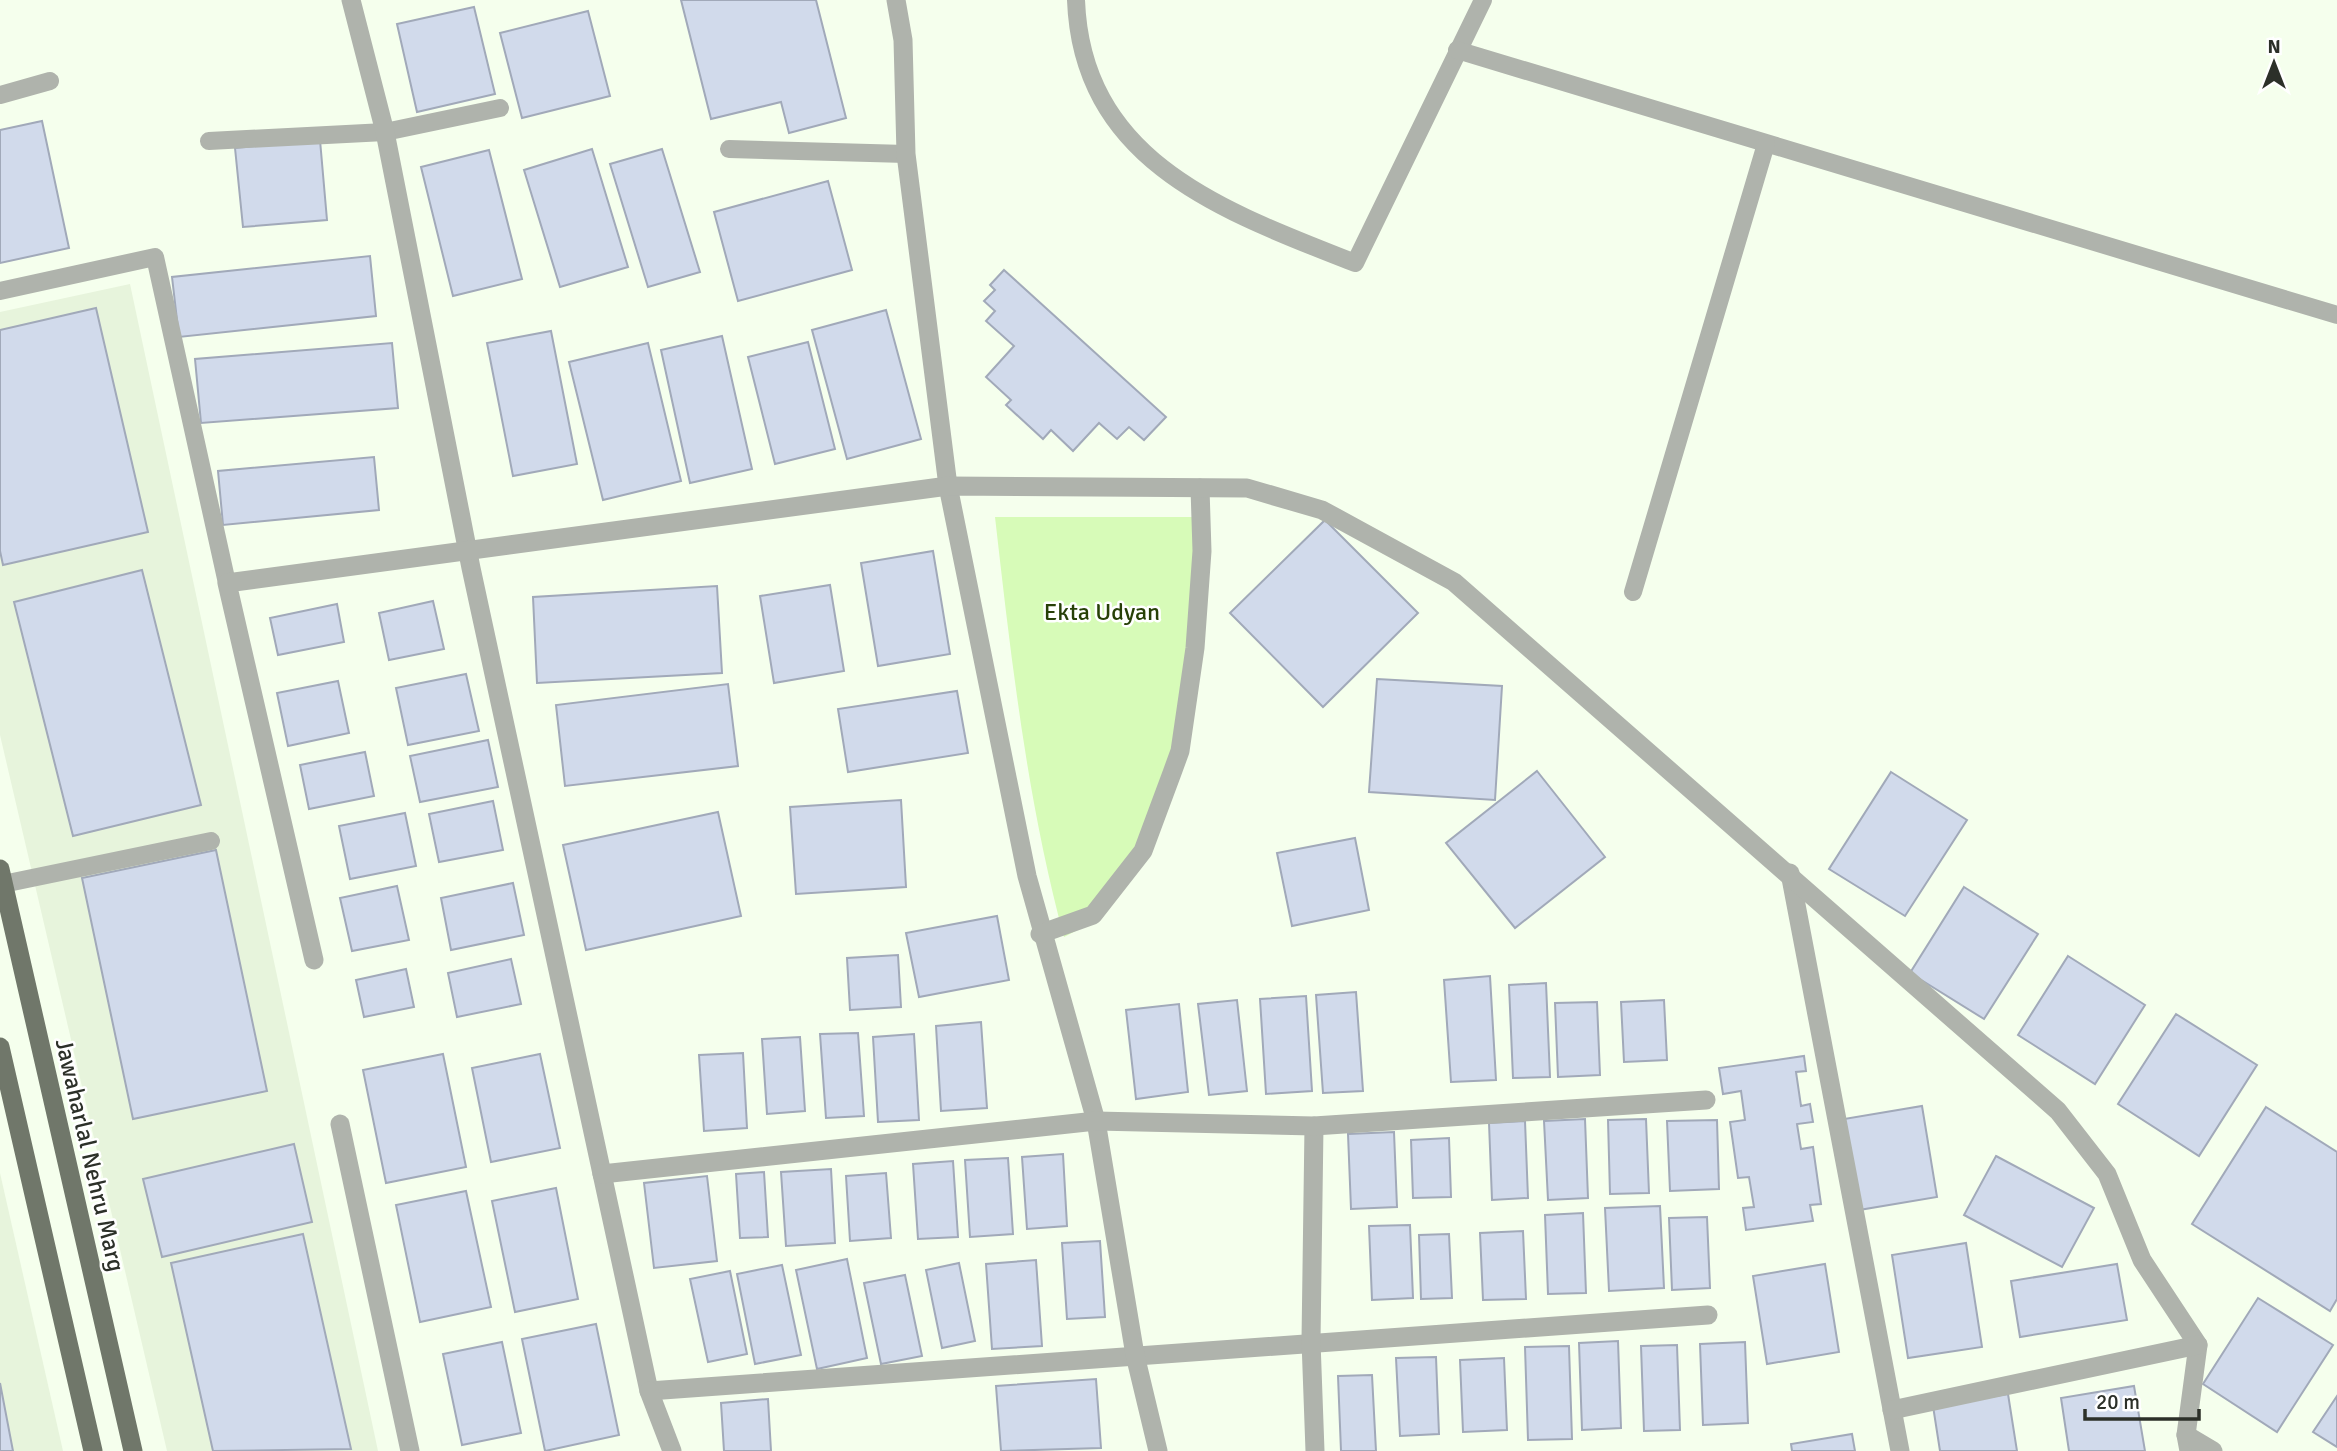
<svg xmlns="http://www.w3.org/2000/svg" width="2337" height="1451" viewBox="0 0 2337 1451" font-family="Signika,sans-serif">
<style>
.built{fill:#e7f4dc}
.green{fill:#d7fbb8}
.building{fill:#d1daeb;stroke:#a1a9b9;stroke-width:2}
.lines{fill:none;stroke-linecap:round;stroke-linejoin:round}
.service{stroke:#afb3ac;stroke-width:18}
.minor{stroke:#afb3ac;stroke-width:19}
.primary{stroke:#70776a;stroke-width:19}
.labels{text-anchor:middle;stroke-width:5;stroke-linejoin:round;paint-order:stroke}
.park-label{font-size:24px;fill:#274007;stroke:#fff}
.street-label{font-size:24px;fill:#2c3029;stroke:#fff}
</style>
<rect width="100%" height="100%" fill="#f5ffed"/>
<!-- built -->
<g class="built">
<polygon points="130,284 378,1451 167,1451 0,735 0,312"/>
<polygon points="0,1173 63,1451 0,1451"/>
</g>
<!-- green -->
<path class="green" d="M995 517H1202L1192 705 1166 793 1097 920 1064 937C1027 801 1011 657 995 517Z"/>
<!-- building -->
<g class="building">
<polygon points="681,0 816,0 846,118 789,133 781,102 711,119"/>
<polygon points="474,7 495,94 417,112 397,24"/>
<polygon points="588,11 610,96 522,118 500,33"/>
<polygon points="42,121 69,248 0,263 0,130"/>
<polygon points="320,140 327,220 243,227 235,148"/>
<polygon points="592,149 628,267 560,287 524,170"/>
<polygon points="662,149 700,272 648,287 610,164"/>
<polygon points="489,150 522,279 453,296 421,167"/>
<polygon points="828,181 852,270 738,301 714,212"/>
<polygon points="370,256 376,316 179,337 172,277"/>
<polygon points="1004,270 1166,417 1144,440 1129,427 1117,439 1099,423 1073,451 1051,430 1043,439 1006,405 1011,400 986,377 1014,346 986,321 995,311 984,301 995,290 990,285"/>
<polygon points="96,308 148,532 3,565 0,551 0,330"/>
<polygon points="886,310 921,439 847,459 812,330"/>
<polygon points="551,331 577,464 513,476 487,343"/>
<polygon points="722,336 752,469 690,483 661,350"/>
<polygon points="808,342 835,449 775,464 748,357"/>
<polygon points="392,343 398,408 201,423 195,359"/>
<polygon points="648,343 681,481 603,500 569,362"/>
<polygon points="374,457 379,510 223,525 218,471"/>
<polygon points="1325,520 1418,613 1323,707 1230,613"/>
<polygon points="933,551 950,654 878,666 861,563"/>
<polygon points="142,570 201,805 73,836 14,602"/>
<polygon points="830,585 844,671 774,683 760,596"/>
<polygon points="717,586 722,673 537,683 533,597"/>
<polygon points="433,601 444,649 389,660 379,613"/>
<polygon points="337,604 344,642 278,655 270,618"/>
<polygon points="466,674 479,731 408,745 396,688"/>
<polygon points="1377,679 1502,686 1495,800 1369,792"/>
<polygon points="338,681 349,733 288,746 277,693"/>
<polygon points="728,684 738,766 565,786 556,705"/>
<polygon points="957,691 968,753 848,772 838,709"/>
<polygon points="488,740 498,787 420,802 410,756"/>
<polygon points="365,752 374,796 309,809 300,765"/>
<polygon points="1537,771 1605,857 1515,928 1446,843"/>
<polygon points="1891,772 1967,820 1905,916 1829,869"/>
<polygon points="901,800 906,887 796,894 790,807"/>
<polygon points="493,801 503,850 439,862 429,814"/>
<polygon points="718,812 741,916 586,950 563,845"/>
<polygon points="405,813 416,866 350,879 339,826"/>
<polygon points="1355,838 1369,910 1292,926 1277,853"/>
<polygon points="216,850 267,1091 133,1119 82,878"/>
<polygon points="513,883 524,935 451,950 441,898"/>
<polygon points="397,886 409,940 352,951 340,898"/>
<polygon points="1964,887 2038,934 1984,1019 1910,973"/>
<polygon points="997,916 1009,980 919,997 906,933"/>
<polygon points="898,955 901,1007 850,1010 847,958"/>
<polygon points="2068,956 2145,1005 2095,1084 2018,1035"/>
<polygon points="511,959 521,1004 457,1017 448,973"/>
<polygon points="406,969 414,1007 364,1017 356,980"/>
<polygon points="1490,976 1496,1080 1451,1082 1444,980"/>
<polygon points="1546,983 1550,1077 1513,1078 1509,985"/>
<polygon points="1356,992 1363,1091 1323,1093 1316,995"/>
<polygon points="1306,996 1312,1091 1266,1094 1260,999"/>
<polygon points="1237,1000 1247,1091 1209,1095 1198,1004"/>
<polygon points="1664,1000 1667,1060 1624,1062 1621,1002"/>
<polygon points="1597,1002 1600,1075 1558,1077 1555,1003"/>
<polygon points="1179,1004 1188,1092 1136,1099 1126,1010"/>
<polygon points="2176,1014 2257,1065 2199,1156 2118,1104"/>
<polygon points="981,1022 987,1108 941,1111 936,1026"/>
<polygon points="858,1033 864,1116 826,1118 820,1034"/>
<polygon points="914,1034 919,1120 878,1122 873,1037"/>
<polygon points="800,1037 805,1111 767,1114 762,1039"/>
<polygon points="743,1053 747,1128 704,1131 699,1055"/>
<polygon points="443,1054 466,1167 386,1183 363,1070"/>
<polygon points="540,1054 560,1148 491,1162 472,1068"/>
<polygon points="1804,1056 1806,1071 1796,1072 1801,1106 1810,1104 1813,1122 1797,1124 1801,1149 1813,1147 1821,1204 1810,1205 1813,1221 1746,1230 1743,1208 1754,1207 1749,1177 1738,1178 1730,1122 1745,1120 1741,1091 1723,1094 1719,1068"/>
<polygon points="1922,1106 1937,1197 1859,1210 1844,1119"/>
<polygon points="2266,1107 2337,1152 2337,1299 2330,1311 2192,1224"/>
<polygon points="1585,1119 1588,1198 1548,1200 1544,1121"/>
<polygon points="1646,1119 1649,1193 1610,1194 1608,1120"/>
<polygon points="1717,1120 1719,1189 1670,1191 1667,1121"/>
<polygon points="1525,1121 1528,1198 1492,1200 1489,1123"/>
<polygon points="1394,1132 1397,1207 1351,1209 1348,1134"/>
<polygon points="1449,1138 1451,1197 1413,1198 1411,1140"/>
<polygon points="294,1144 312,1222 162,1257 143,1179"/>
<polygon points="1063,1154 1067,1226 1027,1229 1022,1157"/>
<polygon points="1996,1156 2094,1208 2062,1267 1964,1215"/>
<polygon points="1008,1158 1013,1234 970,1237 965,1160"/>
<polygon points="953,1161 958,1237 918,1239 913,1164"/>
<polygon points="831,1169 835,1243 786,1246 781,1172"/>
<polygon points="764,1172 768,1237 740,1238 736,1174"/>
<polygon points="886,1173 891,1238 850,1241 846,1176"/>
<polygon points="707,1176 717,1261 654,1268 644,1183"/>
<polygon points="556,1188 578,1299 515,1312 492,1201"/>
<polygon points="466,1191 491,1307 420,1322 396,1205"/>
<polygon points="1660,1206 1664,1288 1609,1291 1605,1208"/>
<polygon points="1583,1213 1586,1293 1548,1294 1545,1215"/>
<polygon points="1707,1217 1710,1288 1672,1290 1669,1218"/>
<polygon points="1410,1225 1413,1298 1372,1300 1369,1226"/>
<polygon points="1523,1231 1526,1299 1483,1300 1480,1233"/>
<polygon points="303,1234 351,1449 213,1451 171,1263"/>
<polygon points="1449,1234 1452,1298 1421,1299 1419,1235"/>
<polygon points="1100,1241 1105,1317 1067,1319 1062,1243"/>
<polygon points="1966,1243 1982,1347 1908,1358 1892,1255"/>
<polygon points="847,1259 867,1358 817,1369 796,1270"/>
<polygon points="1036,1260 1042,1346 992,1349 986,1264"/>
<polygon points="959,1263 975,1341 942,1348 926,1270"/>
<polygon points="1825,1264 1839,1352 1767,1364 1753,1276"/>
<polygon points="2117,1264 2127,1320 2020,1337 2011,1281"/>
<polygon points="782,1265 801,1355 755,1364 737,1274"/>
<polygon points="730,1271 747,1354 708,1362 690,1279"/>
<polygon points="905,1275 922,1356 881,1364 864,1283"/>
<polygon points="2258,1298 2333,1345 2277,1432 2203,1384"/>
<polygon points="596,1324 619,1435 545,1451 522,1339"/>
<polygon points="1618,1341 1621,1428 1582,1430 1579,1343"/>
<polygon points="502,1342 521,1433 462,1445 443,1354"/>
<polygon points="1745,1342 1748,1423 1703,1425 1700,1344"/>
<polygon points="1677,1345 1680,1430 1644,1431 1641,1346"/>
<polygon points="1569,1346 1572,1439 1528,1440 1525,1347"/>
<polygon points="1436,1357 1439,1434 1400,1436 1396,1358"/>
<polygon points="1504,1358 1507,1430 1463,1432 1460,1360"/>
<polygon points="1372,1375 1376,1451 1341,1451 1338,1376"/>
<polygon points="1096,1379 1101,1448 1001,1451 996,1386"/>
<polygon points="0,1383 13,1451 0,1451"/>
<polygon points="2134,1386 2145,1451 2069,1451 2061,1398"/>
<polygon points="2008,1394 2017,1451 1940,1451 1933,1406"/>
<polygon points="2337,1396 2337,1447 2313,1432"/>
<polygon points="768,1399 771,1451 724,1451 721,1403"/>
<polygon points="1852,1434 1855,1451 1792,1451 1791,1444"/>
</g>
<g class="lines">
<!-- service -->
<g class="service">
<path d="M1076 0C1082 163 1226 212 1355 263L1483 0"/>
<polyline points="1457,50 2337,315"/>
<polyline points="0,95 50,81"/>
<polyline points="209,141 385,132 500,108"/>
<polyline points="729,149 906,154"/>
<polyline points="0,291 155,257 227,583"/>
<polyline points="1633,592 1766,144"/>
<polyline points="3,884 211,841"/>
</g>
<!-- minor -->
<g class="minor">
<polyline points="351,0 385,132 471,568 649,1391 1708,1315"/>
<polyline points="896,0 903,40 906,154 948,486 1027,876 1096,1121 1135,1355 1158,1451"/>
<polyline points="1790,873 1900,1451"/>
<polyline points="1040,934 1093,915 1143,851 1172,773 1180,751 1195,648 1202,551 1200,488"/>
<polyline points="314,960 227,583 948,486 1247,488 1322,510 1454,582 2058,1111 2107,1174 2142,1260 2198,1345 2186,1435 2189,1451"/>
<polyline points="340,1124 410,1451"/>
<polyline points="1314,1126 1311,1341 1315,1451"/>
<polyline points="602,1174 1096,1121 1314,1126 1706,1100"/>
<polyline points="649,1391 672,1451"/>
<polyline points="1892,1410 2198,1345"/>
<polyline points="2186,1435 2213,1451"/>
</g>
<!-- primary -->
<g class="primary">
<polyline points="0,869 133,1451"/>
<polyline points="0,1047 93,1451"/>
</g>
</g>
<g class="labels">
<!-- park labels -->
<g class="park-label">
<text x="1102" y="620">Ekta Udyan</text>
</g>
<!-- street labels -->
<g class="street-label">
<text transform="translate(90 1155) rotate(77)" y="8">Jawaharlal Nehru Marg</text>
</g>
</g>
<!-- north arrow -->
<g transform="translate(2274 63)" stroke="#ffffff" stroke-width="5" paint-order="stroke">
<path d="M0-5L12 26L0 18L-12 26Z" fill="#2c3029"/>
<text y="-10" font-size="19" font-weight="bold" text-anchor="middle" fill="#2c3029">N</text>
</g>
<!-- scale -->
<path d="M2085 1409v10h114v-10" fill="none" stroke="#2c3029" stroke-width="3.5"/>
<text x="2096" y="1409" font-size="21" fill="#2c3029" stroke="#ffffff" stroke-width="5" paint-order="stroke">20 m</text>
</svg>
